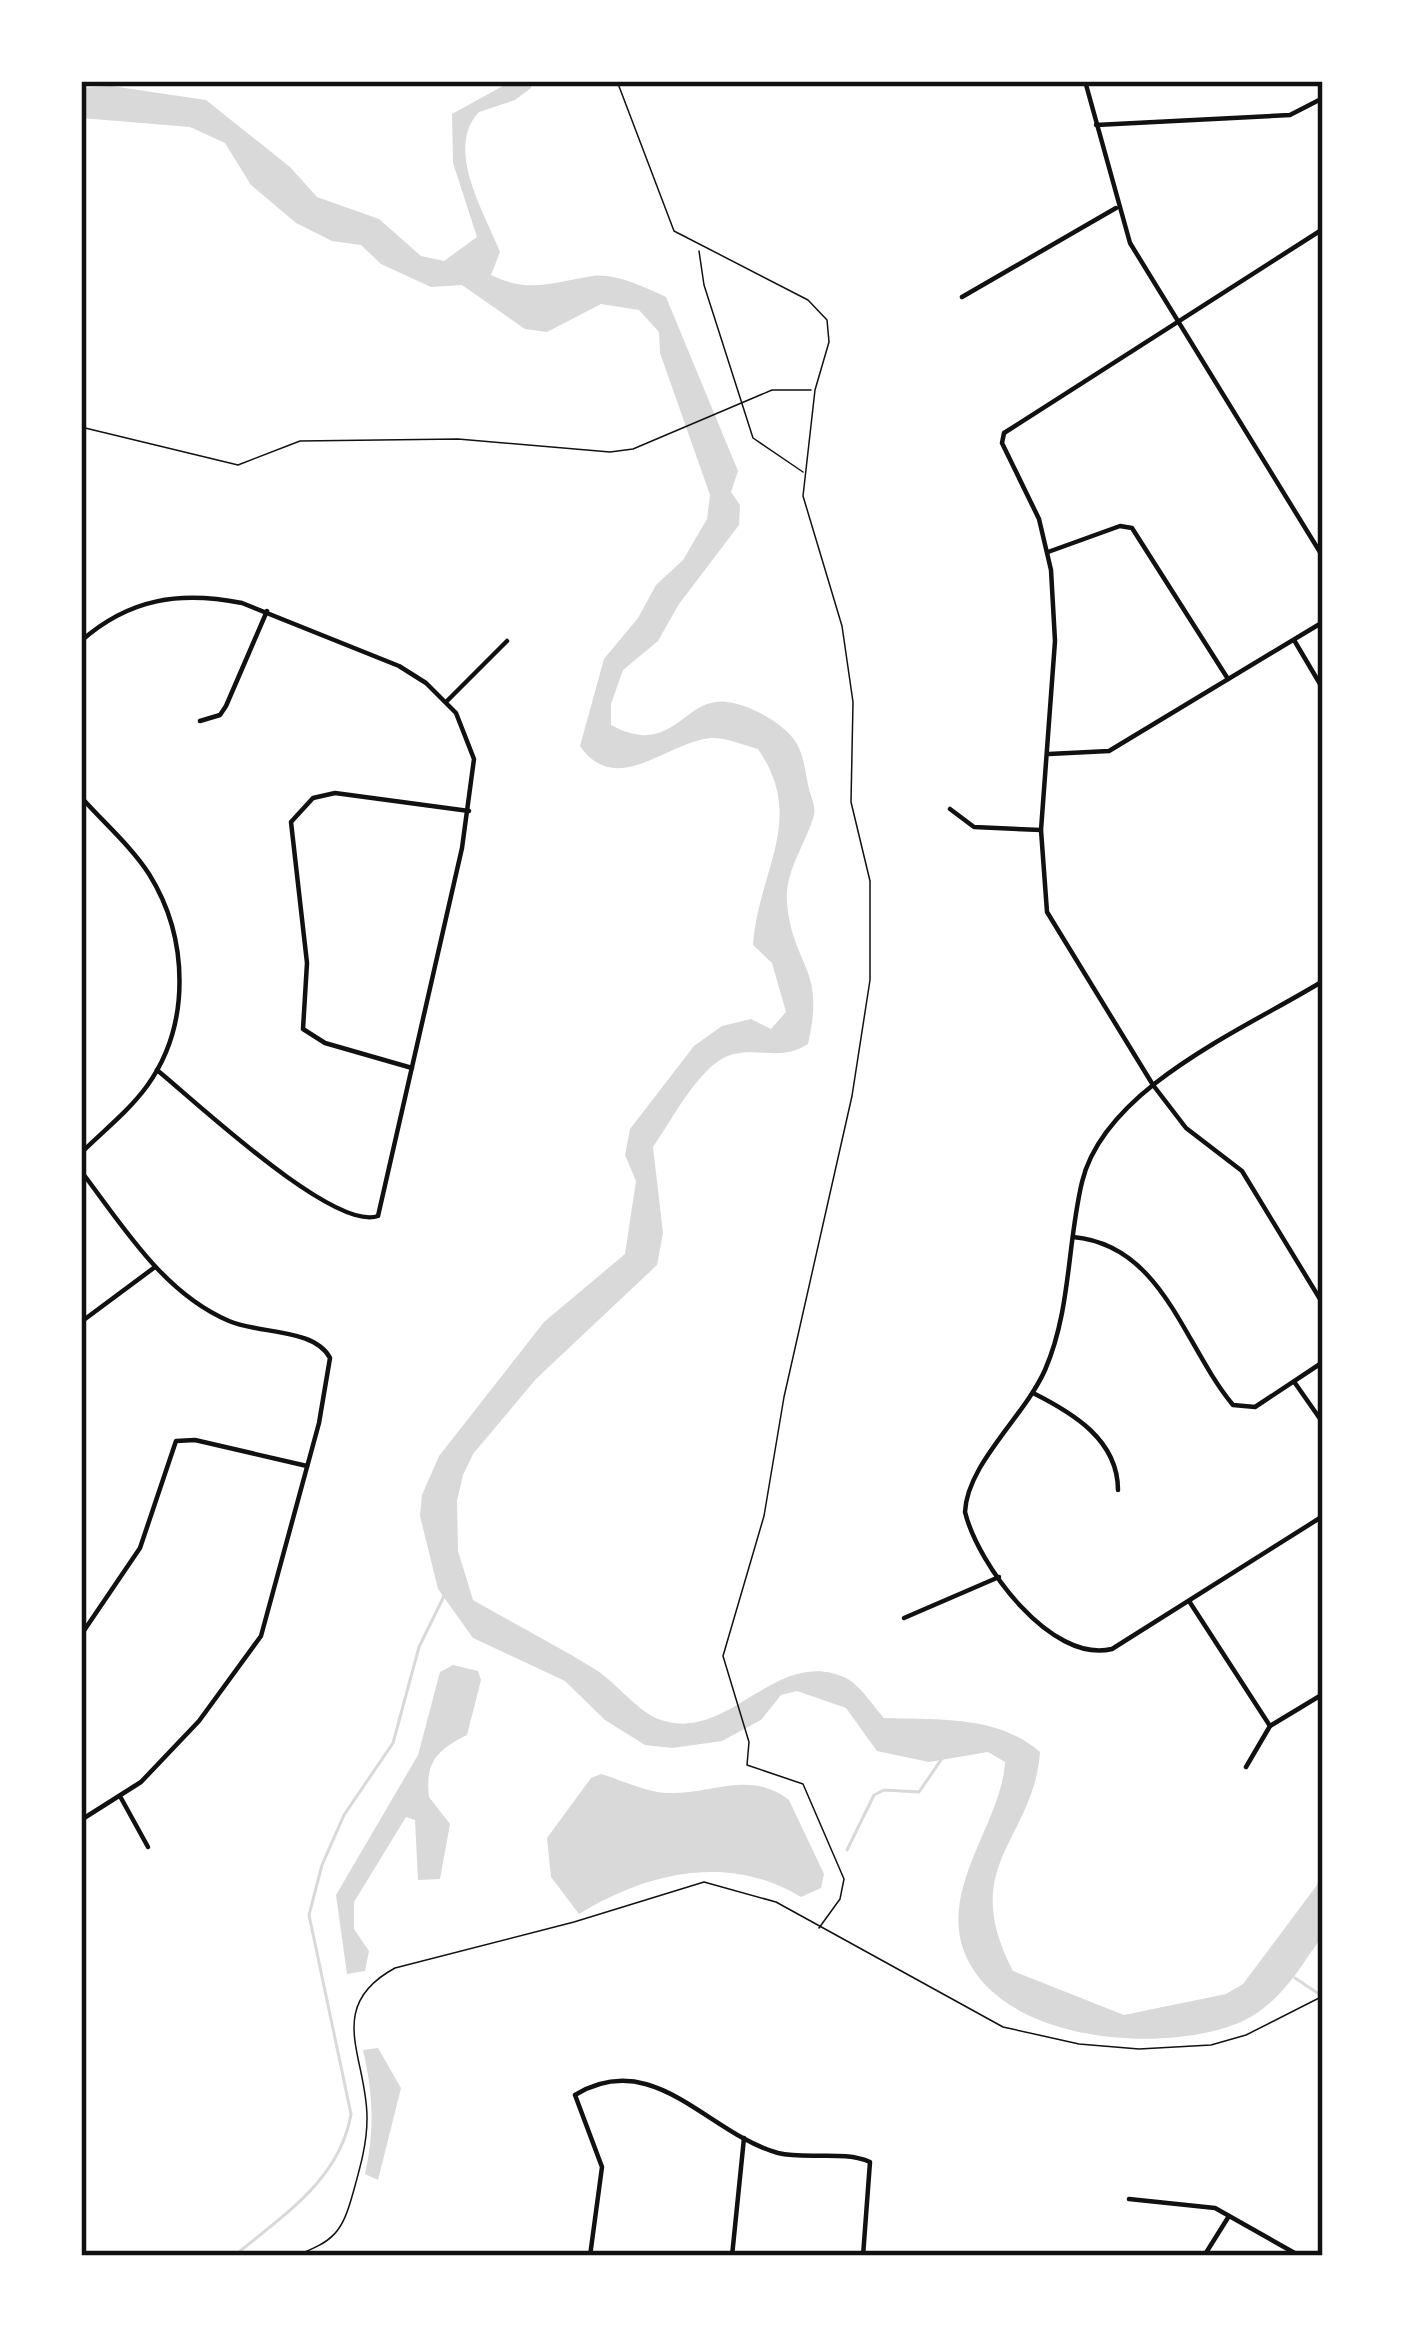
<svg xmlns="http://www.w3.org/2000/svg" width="1404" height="2337" viewBox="0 0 1404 2337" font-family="Poppins,sans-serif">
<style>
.water{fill:#d9d9d9}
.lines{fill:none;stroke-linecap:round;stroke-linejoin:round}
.stream{stroke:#d9d9d9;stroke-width:3}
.path{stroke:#111;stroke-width:1.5}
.minor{stroke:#111;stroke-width:4.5}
.secondary{stroke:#111;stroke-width:6}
.neatline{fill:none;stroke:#111;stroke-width:4.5}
</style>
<rect width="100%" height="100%" fill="#fff"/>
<!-- water -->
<g class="water">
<path d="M512 81H531V88L515 100 479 112C444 149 485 213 500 252L491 275C530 294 553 282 593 276 615 273 646 288 666 297L738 471 731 492 740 505 739 525 679 604 658 641 623 670 611 704V725C674 759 683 696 727 702 749 704 786 724 797 744 804 756 806 776 809 789 811 797 816 807 814 815 806 844 784 872 787 903 793 968 826 966 808 1044 781 1061 763 1048 734 1054 701 1061 672 1121 653 1147L663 1233 657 1265 536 1379 473 1454 463 1475 457 1501 458 1551 473 1600C513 1623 554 1644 593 1668 615 1681 635 1709 658 1719 729 1746 774 1645 846 1678 860 1685 874 1707 884 1718 938 1720 998 1715 1040 1752 1034 1840 957 1864 1013 1971L1124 2015 1226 1994 1243 1984 1323 1877C1323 1893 1327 1916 1323 1932 1321 1940 1313 1949 1309 1955 1291 1983 1268 2012 1236 2024 1158 2054 1002 2042 965 1954 938 1889 1002 1822 1005 1762L988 1752 929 1762 877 1751 846 1708 797 1691 781 1695 761 1720 722 1741 672 1748 645 1745 605 1720 565 1681 473 1638 438 1589 420 1516 422 1495 439 1456 544 1322 625 1254 636 1181 625 1155 630 1129 694 1046 722 1026 751 1019 771 1029 786 1012 772 963 753 945C758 870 807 820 758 749 744 745 725 737 710 738 666 743 616 798 580 746L604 659 638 618 656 585 683 560 707 519 710 495 660 353 659 332 639 310 601 304 547 332 525 329 462 285 431 287 381 264 361 245 332 241 296 223 251 185 225 143 190 127 81 118V88L111 86 206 100 290 167 317 197 379 219 421 256 444 261 477 237 453 163 452 114Z"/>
<path d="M453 1665 478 1671 481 1680 467 1735C437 1750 425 1762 429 1797L450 1824 440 1879 418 1880 415 1820 406 1817 354 1902V1929L369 1951 365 1971 347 1974 336 1895 418 1755 440 1672Z"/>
<path d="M601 1774C621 1780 646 1792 667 1793 711 1795 749 1769 789 1800L824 1874 821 1888 801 1897C729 1853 647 1872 579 1914L551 1877 547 1838 591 1778Z"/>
<path d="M378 2048 401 2088 378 2180 365 2174C375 2131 373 2093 363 2050Z"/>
</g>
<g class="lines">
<!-- stream -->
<g class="stream">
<polyline points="847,1850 874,1795 884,1790 919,1792 943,1757"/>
<polyline points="1295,1978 1319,1994"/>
<path d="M234 2256C282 2216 340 2180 351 2114L309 1915 322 1865 344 1815 393 1743 419 1647 446 1592"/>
</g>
<!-- path -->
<g class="path">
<polyline points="617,81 674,231 808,300 827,320 829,342 815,390 803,496 842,626 853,702 851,802 870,881 870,980 852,1096 784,1397 764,1516 723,1656 749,1742 747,1765 803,1784 844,1879 840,1899 819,1928"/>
<polyline points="699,251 704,285 753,438 803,472"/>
<polyline points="81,427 238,465 300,441 458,439 610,452 633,449 772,390 811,390"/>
<path d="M295 2256C334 2241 342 2233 353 2193 360 2168 367 2144 367 2119 368 2059 323 2007 395 1968L574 1922 704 1882 776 1902 1003 2027 1079 2044 1139 2049 1211 2045 1246 2035 1323 1996"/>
</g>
<!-- minor -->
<g class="minor">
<polyline points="1085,81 1130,243 1323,557"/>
<polyline points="1096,125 1290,115 1323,98"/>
<polyline points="1323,229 1004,433 1002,443 1039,519 1051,570 1055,641 1041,830 1047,912 1153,1085 1186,1128 1242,1171 1323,1304"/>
<polyline points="962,297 1116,208"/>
<polyline points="1048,552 1120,526 1132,528 1228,679"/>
<polyline points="1294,640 1323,689"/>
<path d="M81 641C130 598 180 591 242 603L399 666 426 683 456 713 474 759 462 848 378 1216C334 1232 195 1101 157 1070"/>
<polyline points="447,701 507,641"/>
<polyline points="200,721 220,715 226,706 267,611"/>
<polyline points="1049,754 1109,751 1323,622"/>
<path d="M81 797C103 822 131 846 149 874 189 938 191 1025 147 1086 128 1112 103 1131 81 1153"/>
<polyline points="950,809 974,827 1041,830"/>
<path d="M1323 981C1245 1029 1105 1087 1082 1182 1067 1245 1071 1310 1045 1370 1024 1417 967 1464 965 1512 978 1565 1051 1664 1112 1649L1323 1516"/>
<polyline points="412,1068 325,1043 303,1029 307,963 291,822 313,798 335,793 469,811"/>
<path d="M81 1171C123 1226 163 1293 229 1321 258 1334 315 1328 330 1358L319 1423 261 1636 199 1721 141 1782 81 1820"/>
<path d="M1073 1237C1163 1245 1183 1345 1233 1405L1255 1407 1323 1362"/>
<polyline points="81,1322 155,1267"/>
<polyline points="1295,1383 1323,1423"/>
<path d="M1033 1393C1073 1413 1118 1440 1118 1490"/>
<polyline points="1189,1601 1270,1726"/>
<polyline points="904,1618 999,1577"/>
<polyline points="81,1635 140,1548 176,1441 195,1440 307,1466"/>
<polyline points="1246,1767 1270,1726 1323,1694"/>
<polyline points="121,1798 148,1847"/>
<polyline points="1129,2199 1215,2208 1300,2256"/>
<path d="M590 2256 602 2167 575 2095C654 2047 708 2134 778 2153 807 2160 844 2150 870 2162L863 2256"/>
<polyline points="732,2256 744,2138"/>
<polyline points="1204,2256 1229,2216"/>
</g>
<!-- secondary -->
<polyline class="secondary" points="1321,81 1323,83"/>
</g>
<!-- border -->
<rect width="1404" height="2337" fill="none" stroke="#ffffff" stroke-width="168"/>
<rect x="84" y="84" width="1236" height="2169" class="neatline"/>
</svg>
